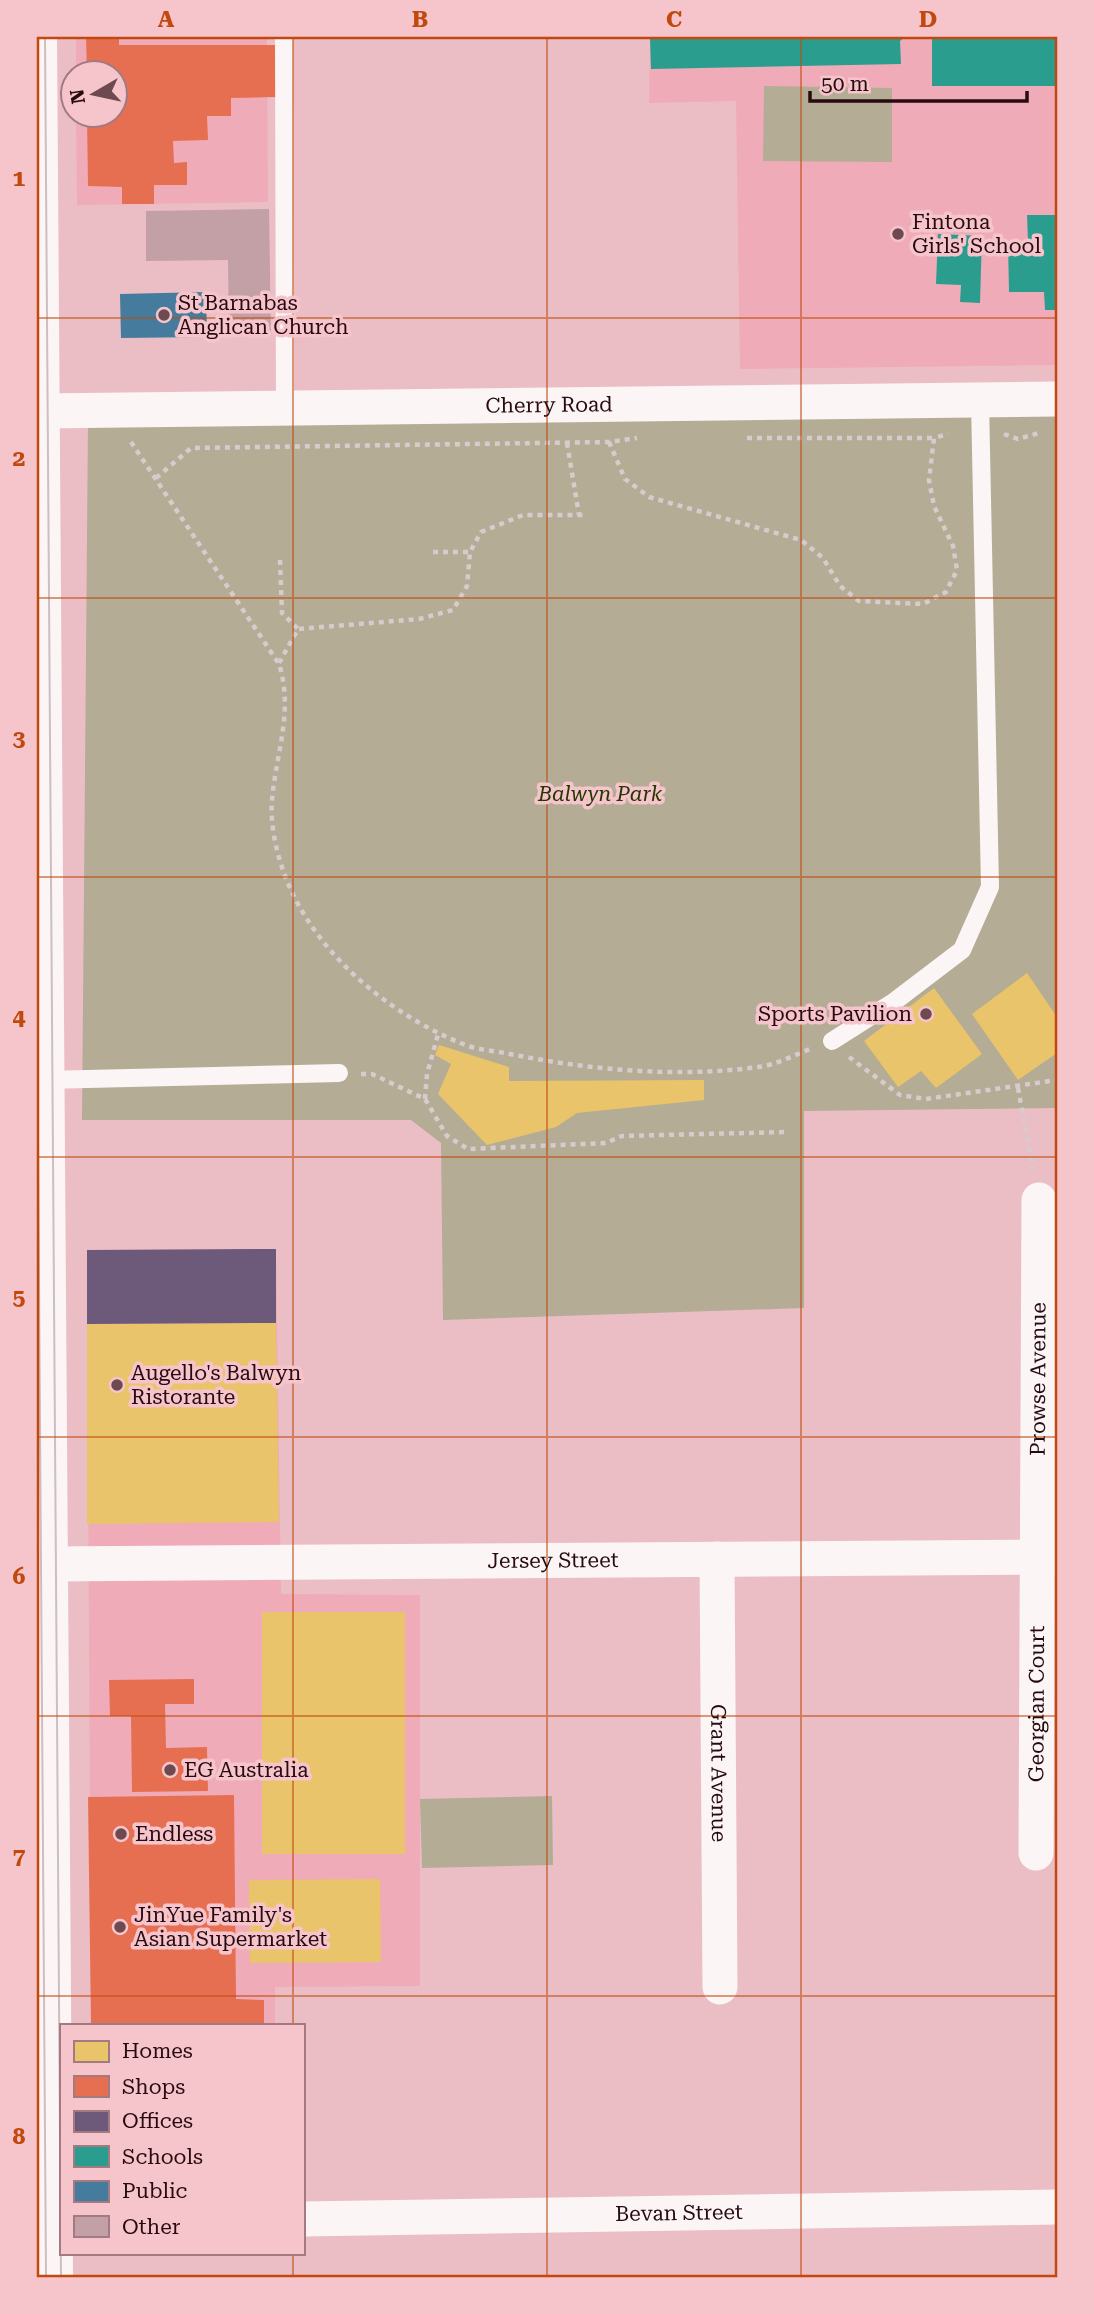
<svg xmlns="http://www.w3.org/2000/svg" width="1094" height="2314" viewBox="0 0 1094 2314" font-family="'Roboto Serif',serif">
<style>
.built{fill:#f0abb8}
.green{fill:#b4ac95}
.homes{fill:#e9c46a}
.shops{fill:#e76f51}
.offices{fill:#6d597a}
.schools{fill:#2a9d8f}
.public{fill:#457b9d}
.building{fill:#c2a0a6}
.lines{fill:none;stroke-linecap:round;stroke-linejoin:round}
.path{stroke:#d8cbcd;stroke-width:4.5;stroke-dasharray:5 5;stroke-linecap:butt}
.service{stroke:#fcf5f6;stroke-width:18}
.minor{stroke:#fcf5f6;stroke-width:35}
.primary{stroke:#fcf5f6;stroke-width:38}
.tram{stroke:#ccbec1;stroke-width:2}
.grid{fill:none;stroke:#c1490d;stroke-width:2;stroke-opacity:0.55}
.poi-dot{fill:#6c4a50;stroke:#f6c4cb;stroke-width:2.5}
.labels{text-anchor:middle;stroke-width:7;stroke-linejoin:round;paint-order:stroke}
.poi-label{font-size:21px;fill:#270b11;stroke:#f6c4cb;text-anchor:start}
.street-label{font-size:21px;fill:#270b11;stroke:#f6c4cb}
.park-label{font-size:21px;font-style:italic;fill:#233700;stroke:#f6c4cb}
.neatline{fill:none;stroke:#c1490d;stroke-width:2.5}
.grid-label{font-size:23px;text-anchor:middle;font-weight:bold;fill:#c1490d}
</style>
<rect width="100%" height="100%" fill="#ebbec6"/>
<!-- built -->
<g class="built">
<polygon points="76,37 267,37 268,202 77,205 76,116 116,116 116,74 76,73"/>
<polygon points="650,37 1057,37 1057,365 740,369 736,101 649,103"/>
<polygon points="276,1249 281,1594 420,1595 420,1986 275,1987 275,2025 91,2025 87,1250"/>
</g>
<!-- green -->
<g class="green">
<polygon points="764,86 892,88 892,162 763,161"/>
<polygon points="1057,415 1057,1108 804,1111 804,1308 443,1320 441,1143 411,1120 82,1120 88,422"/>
<polygon points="552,1796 553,1865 422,1868 420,1799"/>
</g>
<!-- homes -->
<g class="homes">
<polygon points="1027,973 1057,1017 1057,1053 1018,1080 972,1014"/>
<polygon points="934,988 982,1054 936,1088 921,1071 898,1087 864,1041"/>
<polygon points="439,1045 509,1067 509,1081 704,1080 704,1100 577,1113 556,1127 487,1145 438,1094 451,1064 435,1055"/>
<polygon points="276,1323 279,1522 87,1524 87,1324"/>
<rect x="262" y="1612" width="143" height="242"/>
<polygon points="380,1879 381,1962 250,1963 249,1880"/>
</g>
<!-- shops -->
<g class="shops">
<polygon points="86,37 119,37 119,45 276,45 276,97 231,98 231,116 207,116 208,140 173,141 174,163 187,162 187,185 154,185 154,204 122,204 122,187 88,186 87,116 116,116 116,74 87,74"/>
<polygon points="194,1679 194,1704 165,1704 166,1748 207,1747 208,1791 132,1792 131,1716 110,1716 109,1680"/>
<polygon points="234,1795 236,1999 264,2000 264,2025 91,2025 88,1797"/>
</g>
<!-- offices -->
<polygon class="offices" points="276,1249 276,1323 87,1324 87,1250"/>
<!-- schools -->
<g class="schools">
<polygon points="650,37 905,37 900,41 901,64 651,69"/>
<rect x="932" y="37" width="125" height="49"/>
<polygon points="1027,215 1057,215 1057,310 1045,310 1044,292 1009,292 1008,242 1028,241"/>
<polygon points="938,234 982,236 980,303 960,302 961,285 936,284"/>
</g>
<!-- public -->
<polygon class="public" points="206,292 207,337 121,338 120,294"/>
<!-- building -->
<polygon class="building" points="269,209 271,336 229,336 228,260 146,261 146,211"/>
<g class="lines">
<!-- path -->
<g class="path">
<polyline points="1004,434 1018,439 1039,433"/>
<polyline points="747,438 934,438"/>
<path d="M131 442 279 664C294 711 276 753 272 800 270 824 276 851 284 873 312 951 388 1014 463 1044 478 1050 495 1051 510 1054 590 1070 677 1078 758 1067 776 1065 796 1054 813 1048"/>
<polyline points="609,442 625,479 649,497 801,540 823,558 840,586 859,601 923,604 946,592 957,570 953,546 934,506 929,480 934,438 948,434"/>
<polyline points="567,443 579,515"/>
<polyline points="156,478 191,448 609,442 637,438"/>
<polyline points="433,552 470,552"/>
<polyline points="280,560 282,613 298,629"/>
<polyline points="279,663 298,629 419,619 453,610 467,586 470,552 481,532 523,515 587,515"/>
<polyline points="849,1057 900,1095 926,1099 1057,1080"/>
<polyline points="361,1074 372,1074 425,1099 447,1136 468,1149 606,1143 622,1136 785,1132"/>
<polyline points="1018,1088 1033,1170"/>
<polyline points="425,1099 427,1074 439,1031"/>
</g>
<!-- service -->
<g class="service">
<polyline points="284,37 285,408"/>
<polyline points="832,1041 895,1001 962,950 990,887 980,401"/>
<polyline points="45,1080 339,1073"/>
</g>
<!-- minor -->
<g class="minor">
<path id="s1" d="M40 411 1057 399"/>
<path id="s2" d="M717 1559 720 1987"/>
<path id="s3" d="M49 1564 1057 1557"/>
<path id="s4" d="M1036 1853 1039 1200"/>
<path id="s5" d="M303 2219 1057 2207"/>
</g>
<!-- primary -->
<polyline class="primary" points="38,37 54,2277"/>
<!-- tram -->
<g class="tram">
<polyline points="45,37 61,2277"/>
<polyline points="37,997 46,2277"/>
</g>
</g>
<!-- grid -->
<path class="grid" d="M293 37V2025M547 37V2277M801 37V2277M37 318H1057M37 598H1057M37 877H1057M37 1157H1057M37 1437H1057M37 1716H1057M37 1996H1057M293 2253V2277"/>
<!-- markers -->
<g class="poi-dot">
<circle cx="898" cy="234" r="7"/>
<circle cx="164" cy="315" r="7"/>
<circle cx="926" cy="1014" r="7"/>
<circle cx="117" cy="1385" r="7"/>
<circle cx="170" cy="1770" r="7"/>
<circle cx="121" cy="1834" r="7"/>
<circle cx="120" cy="1927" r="7"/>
</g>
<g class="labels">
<!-- poi labels -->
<g class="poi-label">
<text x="912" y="229">Fintona<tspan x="912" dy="24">Girls' School</tspan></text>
<text x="178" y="310">St Barnabas<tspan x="178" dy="24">Anglican Church</tspan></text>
<text x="912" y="1021" text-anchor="end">Sports Pavilion</text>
<text x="131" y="1380">Augello's Balwyn<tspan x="131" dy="24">Ristorante</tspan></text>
<text x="184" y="1777">EG Australia</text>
<text x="135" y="1841">Endless</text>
<text x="134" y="1922">JinYue Family's<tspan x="134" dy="24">Asian Supermarket</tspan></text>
</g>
<!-- street labels -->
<g class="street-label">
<text dy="7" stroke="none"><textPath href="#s1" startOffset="509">Cherry Road</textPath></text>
<text dy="7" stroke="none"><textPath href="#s4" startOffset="474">Prowse Avenue</textPath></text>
<text dy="7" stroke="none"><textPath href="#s3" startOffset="504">Jersey Street</textPath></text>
<text dy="7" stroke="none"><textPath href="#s4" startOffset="149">Georgian Court</textPath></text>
<text dy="7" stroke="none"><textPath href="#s2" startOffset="214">Grant Avenue</textPath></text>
<text dy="7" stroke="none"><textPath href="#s5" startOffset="376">Bevan Street</textPath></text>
</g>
<!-- park labels -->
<g class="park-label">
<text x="600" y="801">Balwyn Park</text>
</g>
</g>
<!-- border -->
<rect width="1094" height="2314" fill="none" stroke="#f6c4cb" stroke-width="77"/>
<!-- legend -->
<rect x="60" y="2024" width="245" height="231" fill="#f6c4cb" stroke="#a37a81" stroke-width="2"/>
<rect x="74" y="2041" width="35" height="21" fill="#e9c46a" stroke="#a37a81" stroke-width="2"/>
<text x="122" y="2058" font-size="21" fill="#270b11">Homes</text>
<rect x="74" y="2076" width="35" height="21" fill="#e76f51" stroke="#a37a81" stroke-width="2"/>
<text x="122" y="2094" font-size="21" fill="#270b11">Shops</text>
<rect x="74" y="2111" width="35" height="21" fill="#6d597a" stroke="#a37a81" stroke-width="2"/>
<text x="122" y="2128" font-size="21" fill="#270b11">Offices</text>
<rect x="74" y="2146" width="35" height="21" fill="#2a9d8f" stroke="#a37a81" stroke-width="2"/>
<text x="122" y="2164" font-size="21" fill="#270b11">Schools</text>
<rect x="74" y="2181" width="35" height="21" fill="#457b9d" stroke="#a37a81" stroke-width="2"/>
<text x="122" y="2198" font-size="21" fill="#270b11">Public</text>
<rect x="74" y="2216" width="35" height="21" fill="#c2a0a6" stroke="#a37a81" stroke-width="2"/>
<text x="122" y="2234" font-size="21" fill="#270b11">Other</text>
<!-- north arrow -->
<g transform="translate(94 94) rotate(261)"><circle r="33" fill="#f6c4cb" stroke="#a37a81" stroke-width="2"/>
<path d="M0-5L12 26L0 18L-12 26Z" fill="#6c4a50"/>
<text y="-10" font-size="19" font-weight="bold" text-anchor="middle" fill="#270b11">N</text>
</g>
<!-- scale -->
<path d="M810 91v10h217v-10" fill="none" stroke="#270b11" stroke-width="3.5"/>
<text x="821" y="91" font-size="21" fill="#270b11" stroke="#f6c4cb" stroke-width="5" paint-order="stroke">50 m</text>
<rect x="38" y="38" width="1018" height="2238" class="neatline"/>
<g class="grid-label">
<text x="166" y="27">A</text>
<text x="420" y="27">B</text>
<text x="674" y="27">C</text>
<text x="928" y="27">D</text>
<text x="19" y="186">1</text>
<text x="19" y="466">2</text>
<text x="19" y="746">3</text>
<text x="19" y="1025">4</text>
<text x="19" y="1305">5</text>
<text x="19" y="1584">6</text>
<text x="19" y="1864">7</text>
<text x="19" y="2144">8</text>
</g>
</svg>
